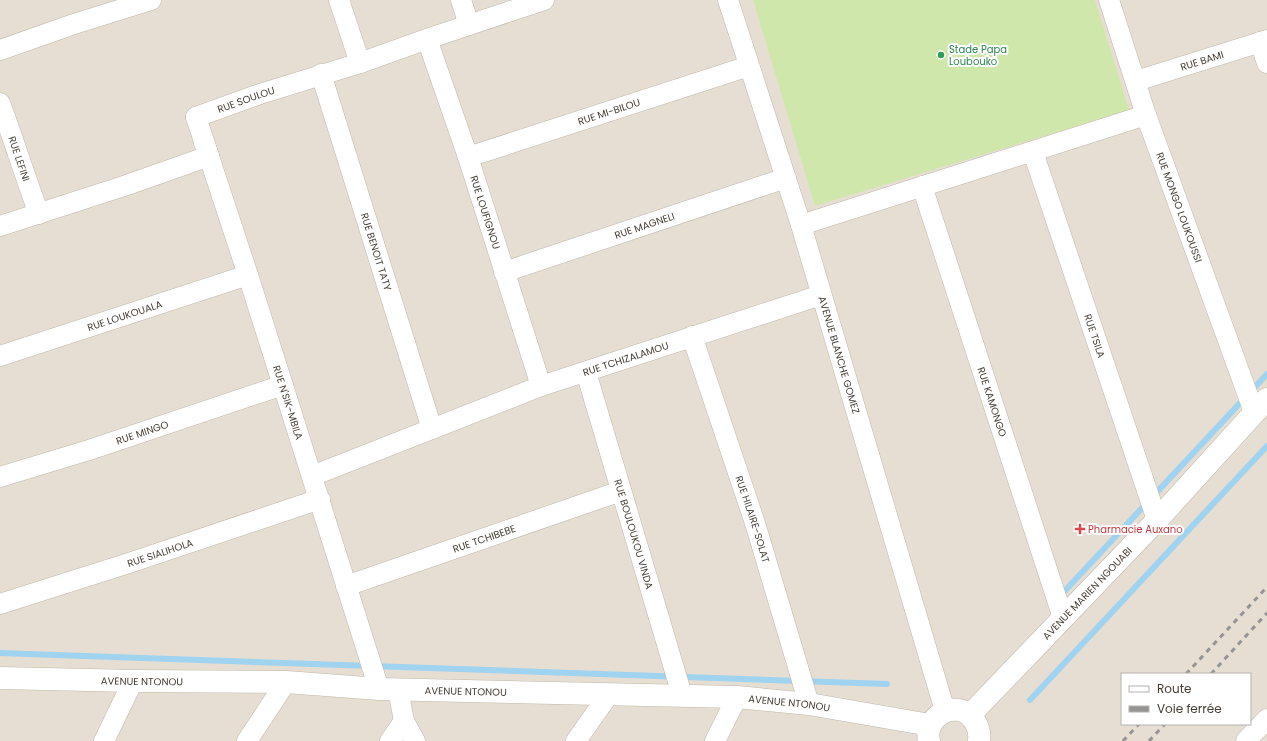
<svg xmlns="http://www.w3.org/2000/svg" width="1267" height="741" viewBox="0 0 1267 741" font-family="Poppins,sans-serif">
<style>
.residential{fill:#e6ded2;fill-rule:evenodd}
.grass{fill:#d0e7ac}
.lines{fill:none;stroke-linecap:round;stroke-linejoin:round}
.stream{stroke:#9fd3ef;stroke-width:6}
.minor-casing{stroke:#c0b7aa;stroke-width:21}
.tertiary-casing{stroke:#c0b7aa;stroke-width:23}
.minor{stroke:#fff;stroke-width:20}
.tertiary{stroke:#fff;stroke-width:22}
.rail{stroke:#949494;stroke-width:3;stroke-dasharray:5 5;stroke-linecap:butt}
.leisure-dot{fill:#2e9e5b;stroke:#fff;stroke-width:1.5}
.health-dot{fill:#e0444e;stroke:#fff;stroke-width:1.5}
.labels{text-anchor:middle;stroke-width:4;stroke-linejoin:round;paint-order:stroke}
.leisure-label{font-size:10px;fill:#27864d;stroke:#fff;text-anchor:start}
.street-label{font-size:10px;fill:#443d34;stroke:#fff}
.health-label{font-size:10px;fill:#be3a42;stroke:#fff;text-anchor:start}
</style>
<rect width="100%" height="100%" fill="#f2ede4"/>
<!-- residential -->
<path class="residential" d="M0 0H1267V741H0ZM1122 674H1250V724H1122Z"/>
<!-- grass -->
<polygon class="grass" points="753,0 1095,0 1129,110 815,206"/>
<g class="lines">
<!-- stream -->
<g class="stream">
<polyline points="1060,596 1267,374"/>
<polyline points="0,653 887,684"/>
<polyline points="1030,700 1267,446"/>
</g>
<defs>
<g id="minor">
<polyline points="339,0 360,63"/>
<polyline points="461,0 469,25"/>
<path id="s1" d="M728 0 801 225 945 711"/>
<path id="s2" d="M1109 0 1146 115 1254 412"/>
<path id="s3" d="M427 39 468 157 541 386"/>
<polyline points="1260,42 1267,63"/>
<polyline points="0,50 74,24 151,0"/>
<path id="s4" d="M321 74 432 429"/>
<path id="s5" d="M1136 81 1267 40"/>
<path id="s6" d="M0 103C14 140 25 177 39 214"/>
<path id="s7" d="M196 117 248 275 379 689"/>
<path id="s8" d="M196 117 260 94 360 63 427 39 544 0"/>
<path id="s9" d="M1033 152 1157 520"/>
<path id="s10" d="M468 157 749 66"/>
<path id="s11" d="M922 186 1063 618"/>
<path d="M801 225C916 188 1032 152 1146 115"/>
<polyline points="0,226 124,186 209,156 204,143"/>
<path id="s12" d="M504 272 786 178"/>
<path id="s13" d="M692 336 755 523 809 704"/>
<path id="s14" d="M0 356 248 275"/>
<path id="s15" d="M586 372 682 695"/>
<path id="s16" d="M312 476 541 386 821 295"/>
<path id="s17" d="M0 477 89 450 283 385"/>
<path id="s18" d="M346 586 621 491"/>
<path id="s19" d="M0 604 129 563 320 499"/>
<polyline points="398,689 404,721 415,741"/>
<polyline points="104,741 133,681"/>
<polyline points="247,741 286,682"/>
<polyline points="390,741 404,721"/>
<polyline points="576,741 609,694"/>
<polyline points="715,741 737,697"/>
<polyline points="1246,741 1267,719"/>
</g>
<g id="tertiary">
<path id="s20" d="M0 678 133 681 286 682 379 689 737 697 809 704 930 725"/>
<path id="s21" d="M970 715 1157 520 1267 399"/>
<path d="M929 741C925 724 941 707 959 710 973 713 981 728 979 741"/>
</g>
</defs>
<!-- minor casing -->
<use href="#minor" class="minor-casing"/>
<!-- tertiary casing -->
<use href="#tertiary" class="tertiary-casing"/>
<!-- minor -->
<use href="#minor" class="minor"/>
<!-- tertiary -->
<use href="#tertiary" class="tertiary"/>
<!-- rail -->
<g class="rail">
<polyline points="1186,674 1267,587"/>
<polyline points="1211,674 1267,613"/>
<polyline points="1123,741 1139,724"/>
<polyline points="1149,741 1165,724"/>
</g>
</g>
<!-- markers -->
<circle class="leisure-dot" cx="941" cy="55" r="4"/>
<path class="health-dot" d="M1078 523h4v4h4v4h-4v4h-4v-4h-4v-4h4z"/>
<g class="labels">
<!-- leisure labels -->
<g class="leisure-label">
<text x="949" y="53">Stade Papa<tspan x="949" dy="12">Loubouko</tspan></text>
</g>
<!-- street labels -->
<g class="street-label">
<text dy="4" stroke="none"><textPath href="#s5" startOffset="69">RUE BAMI</textPath></text>
<text dy="4" stroke="none"><textPath href="#s8" startOffset="53">RUE SOULOU</textPath></text>
<text dy="4" stroke="none"><textPath href="#s10" startOffset="148">RUE MI-BILOU</textPath></text>
<text dy="4" stroke="none"><textPath href="#s6" startOffset="59">RUE LEFINI</textPath></text>
<text dy="4" stroke="none"><textPath href="#s2" startOffset="219">RUE MONGO LOUKOUSSI</textPath></text>
<text dy="4" stroke="none"><textPath href="#s3" startOffset="183">RUE LOUFIGNOU</textPath></text>
<text dy="4" stroke="none"><textPath href="#s12" startOffset="148">RUE MAGNELI</textPath></text>
<text dy="4" stroke="none"><textPath href="#s4" startOffset="186">RUE BENOIT TATY</textPath></text>
<text dy="4" stroke="none"><textPath href="#s14" startOffset="131">RUE LOUKOUALA</textPath></text>
<text dy="4" stroke="none"><textPath href="#s9" startOffset="194">RUE TSILA</textPath></text>
<text dy="4" stroke="none"><textPath href="#s1" startOffset="372">AVENUE BLANCHE GOMEZ</textPath></text>
<text dy="4" stroke="none"><textPath href="#s16" startOffset="335">RUE TCHIZALAMOU</textPath></text>
<text dy="4" stroke="none"><textPath href="#s7" startOffset="300">RUE N'SIK-MBILA</textPath></text>
<text dy="4" stroke="none"><textPath href="#s11" startOffset="227">RUE KAMONGO</textPath></text>
<text dy="4" stroke="none"><textPath href="#s17" startOffset="149">RUE MINGO</textPath></text>
<text dy="4" stroke="none"><textPath href="#s13" startOffset="193">RUE HILAIRE-SOLAT</textPath></text>
<text dy="4" stroke="none"><textPath href="#s15" startOffset="169">RUE BOULOUKOU VINDA</textPath></text>
<text dy="4" stroke="none"><textPath href="#s18" startOffset="146">RUE TCHIBEBE</textPath></text>
<text dy="4" stroke="none"><textPath href="#s19" startOffset="168">RUE SIALIHOLA</textPath></text>
<text dy="4" stroke="none"><textPath href="#s21" startOffset="169">AVENUE MARIEN NGOUABI</textPath></text>
<text dy="4" stroke="none"><textPath href="#s20" startOffset="142">AVENUE NTONOU</textPath></text>
<text dy="4" stroke="none"><textPath href="#s20" startOffset="466">AVENUE NTONOU</textPath></text>
<text dy="4" stroke="none"><textPath href="#s20" startOffset="790">AVENUE NTONOU</textPath></text>
</g>
<!-- health labels -->
<g class="health-label">
<text x="1088" y="533">Pharmacie Auxano</text>
</g>
</g>
<!-- legend -->
<rect x="1121" y="673" width="130" height="52" fill="#ffffff" stroke="#b4b1ae"/>
<rect x="1129" y="686" width="20" height="6" fill="#ffffff" stroke="#b4b1ae"/>
<text x="1157" y="693" font-size="12" fill="#443d34">Route</text>
<rect x="1129" y="706" width="20" height="6" fill="#949494" stroke="#b4b1ae"/>
<text x="1157" y="713" font-size="12" fill="#443d34">Voie ferrée</text>
</svg>
